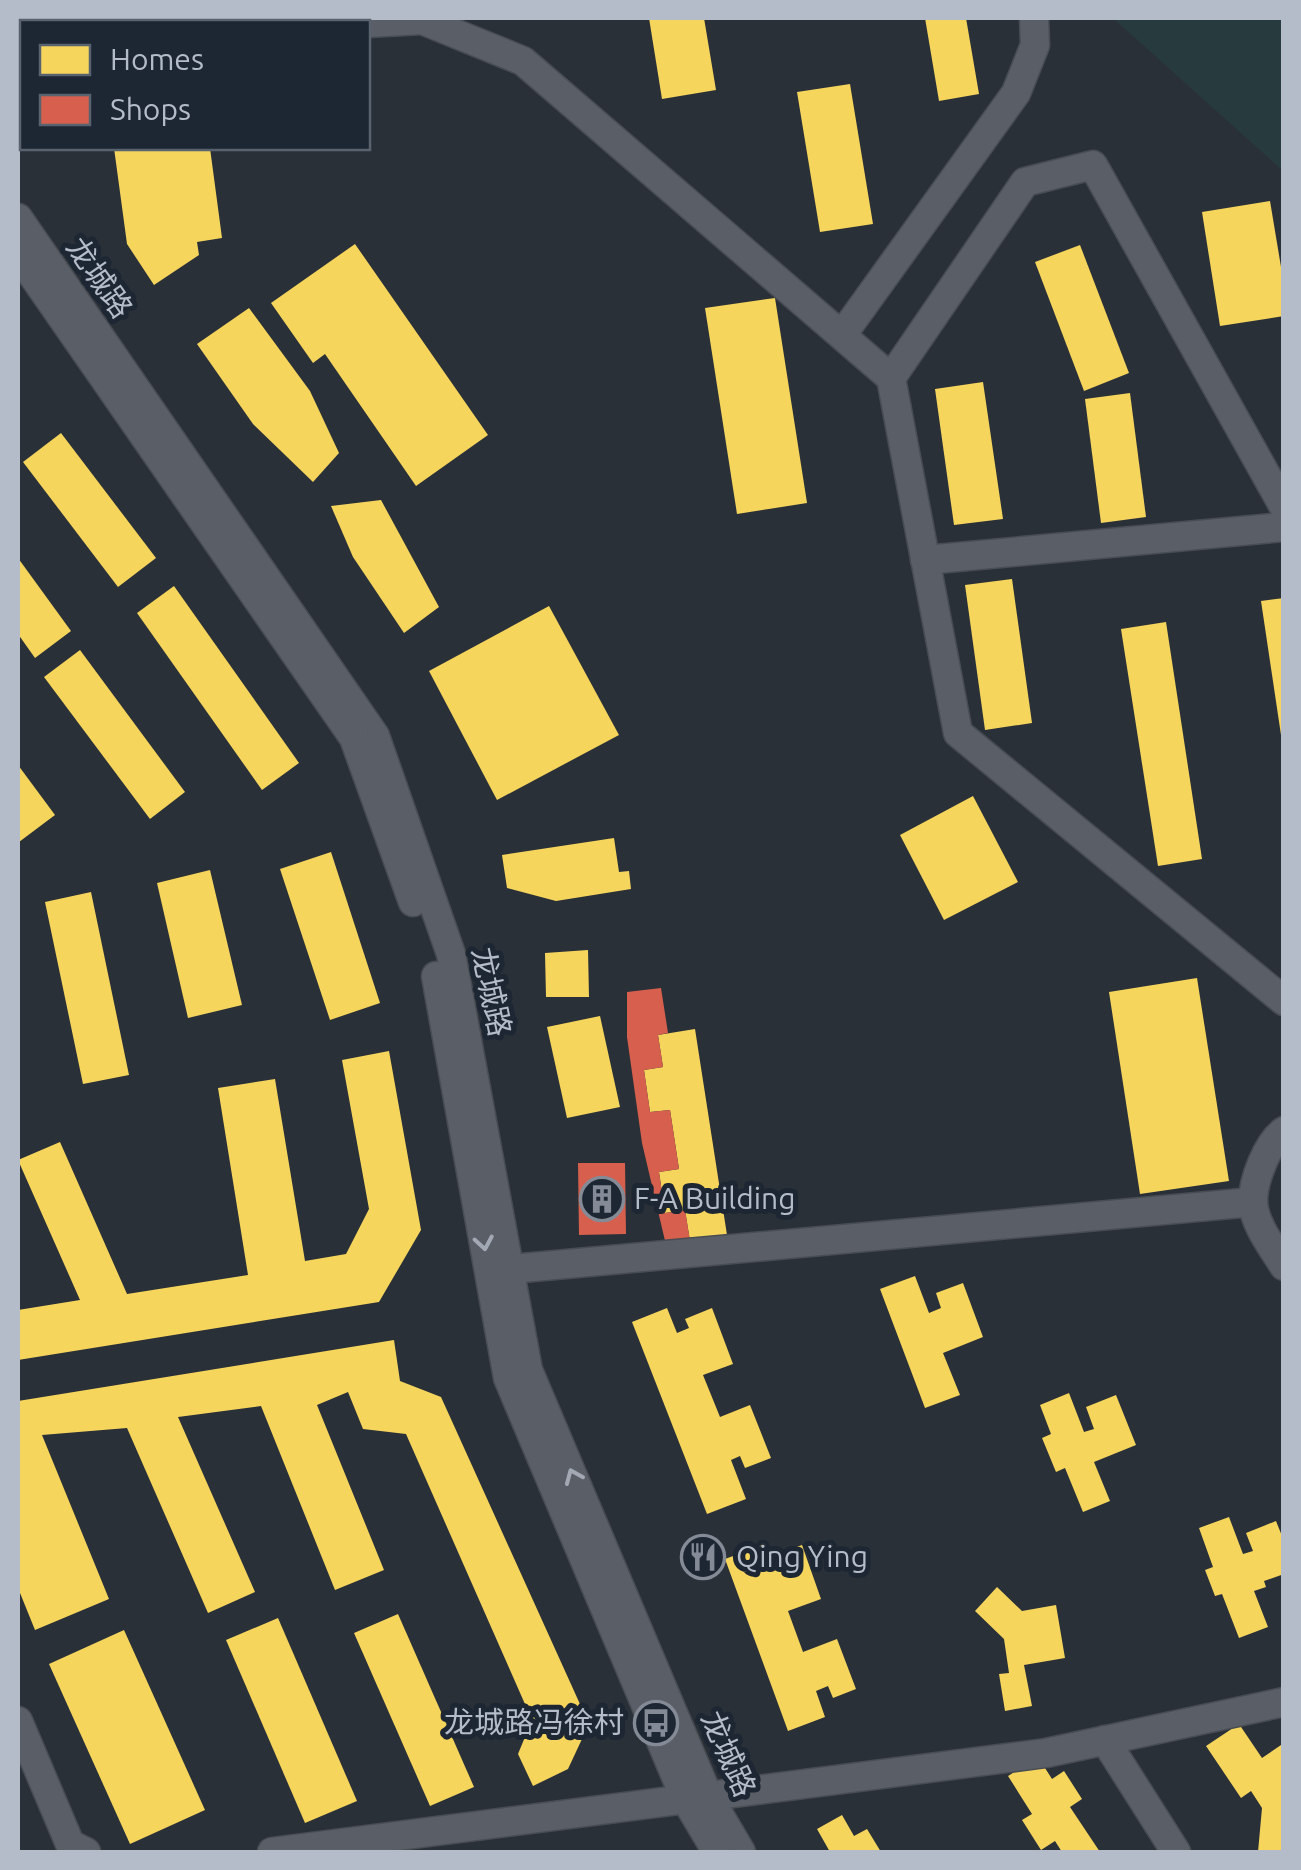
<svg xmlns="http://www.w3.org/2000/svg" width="1301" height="1870" viewBox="0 0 1301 1870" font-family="Ubuntu,'Noto Sans SC',sans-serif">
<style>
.green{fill:#273a3e}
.homes{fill:#f6d55c}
.shops{fill:#d6604d}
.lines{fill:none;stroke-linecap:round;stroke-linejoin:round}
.minor-casing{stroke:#484c53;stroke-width:31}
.minor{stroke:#5a5e66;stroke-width:28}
.oneway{stroke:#a2a9b5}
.labels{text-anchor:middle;stroke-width:10;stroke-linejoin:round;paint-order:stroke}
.street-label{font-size:30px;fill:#b4bcc9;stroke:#1d2633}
.poi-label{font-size:30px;fill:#b4bcc9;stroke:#1d2633;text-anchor:start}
</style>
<rect width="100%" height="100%" fill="#2a3038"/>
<!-- green -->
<polygon class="green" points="1113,18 1283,18 1283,171 1114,19"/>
<!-- homes -->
<g class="homes">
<polygon points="649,18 704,18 716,90 662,99"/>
<polygon points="925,18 966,18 979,94 939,101"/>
<polygon points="850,84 873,224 820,232 797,92"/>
<polygon points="114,148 210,148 222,238 197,242 199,255 154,285 127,244"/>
<polygon points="1270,201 1284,285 1284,316 1220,326 1202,212"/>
<polygon points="355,244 488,435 416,486 325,354 313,363 271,303"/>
<polygon points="1080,245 1129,373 1084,391 1035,262"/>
<polygon points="775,298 807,503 737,514 705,308"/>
<polygon points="249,308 310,391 339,453 313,482 253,424 197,344"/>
<polygon points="983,382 1003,519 954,525 935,389"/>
<polygon points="1130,393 1146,517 1101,523 1085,399"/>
<polygon points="61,433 156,558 118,587 23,462"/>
<polygon points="381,500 439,607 404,633 353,557 331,506"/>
<polygon points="18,558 71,631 35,658 18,634"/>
<polygon points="1012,579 1032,723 985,730 965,585"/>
<polygon points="174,586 299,763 262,790 137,613"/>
<polygon points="1284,598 1284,735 1281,735 1261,601"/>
<polygon points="549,606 619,735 497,800 429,671"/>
<polygon points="1166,622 1202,859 1158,866 1121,629"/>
<polygon points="80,650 185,792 150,819 44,677"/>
<polygon points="18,765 55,815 19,842 18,839"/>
<polygon points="973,796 1018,882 944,920 900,835"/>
<polygon points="614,838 619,872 629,871 631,889 556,901 507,888 502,855"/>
<polygon points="331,852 380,1003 330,1020 280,869"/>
<polygon points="210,870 242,1005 188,1018 157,883"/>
<polygon points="91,892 129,1075 83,1084 45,902"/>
<polygon points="588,950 589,997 546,997 545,953"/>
<polygon points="1197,978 1229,1181 1140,1194 1109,992"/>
<polygon points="600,1016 620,1107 567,1118 547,1027"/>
<polygon points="695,1029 727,1235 690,1241 685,1210 665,1213 659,1172 679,1169 670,1110 650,1112 644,1070 663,1067 658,1035"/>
<polygon points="389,1051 421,1230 379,1302 18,1360 18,1310 80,1300 18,1160 60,1142 127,1294 248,1275 218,1088 275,1079 305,1261 346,1254 369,1209 342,1060"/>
<polygon points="915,1276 929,1313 941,1308 936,1293 963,1283 983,1337 943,1353 960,1395 925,1408 880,1289"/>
<polygon points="667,1308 677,1333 689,1328 685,1319 712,1308 733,1364 703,1375 720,1417 750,1405 771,1458 745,1468 740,1456 731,1460 746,1499 707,1514 632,1322"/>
<polygon points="394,1340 400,1381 441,1397 589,1724 568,1769 533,1786 518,1754 532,1720 406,1434 363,1429 348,1392 317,1405 384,1570 335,1590 261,1406 178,1417 255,1592 208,1613 127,1428 42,1435 109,1599 35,1630 18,1588 18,1401"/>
<polygon points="1069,1393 1084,1432 1094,1429 1086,1407 1116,1395 1136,1445 1094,1462 1110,1501 1083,1512 1065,1468 1056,1472 1042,1438 1051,1434 1040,1405"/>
<polygon points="1229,1517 1243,1554 1253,1551 1246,1533 1276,1521 1284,1541 1284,1574 1264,1581 1266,1587 1254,1591 1268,1627 1239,1638 1222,1594 1215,1596 1205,1570 1213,1567 1199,1528"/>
<polygon points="763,1545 772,1571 785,1567 780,1553 802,1545 821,1599 788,1611 803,1652 837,1639 856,1689 833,1698 828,1686 816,1691 825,1717 788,1731 725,1559"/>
<polygon points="997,1587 1022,1611 1056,1605 1065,1658 1024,1665 1032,1706 1005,1711 999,1674 1009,1673 1004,1639 975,1611"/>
<polygon points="398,1614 474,1787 430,1806 354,1633"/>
<polygon points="278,1618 357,1801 305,1823 226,1640"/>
<polygon points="124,1630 205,1810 130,1844 49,1664"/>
<polygon points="1239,1724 1262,1758 1284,1743 1284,1852 1258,1852 1262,1808 1251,1791 1241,1798 1206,1746"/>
<polygon points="1038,1757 1052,1779 1064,1771 1082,1799 1070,1807 1100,1852 1062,1852 1055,1841 1041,1850 1022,1820 1032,1814 1008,1776"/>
<polygon points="842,1815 854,1836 867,1829 881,1852 830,1852 817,1829"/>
</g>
<!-- shops -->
<g class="shops">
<polygon points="661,988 668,1033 658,1035 663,1067 644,1070 650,1112 670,1110 679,1169 659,1172 665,1213 685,1210 690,1241 666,1245 642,1143 627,1037 627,992"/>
<polygon points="578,1163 625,1163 626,1234 579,1235"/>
</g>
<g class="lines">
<defs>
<g id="minor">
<polyline points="185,18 186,22"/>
<polyline points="368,23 422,20 523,61 891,378 958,733 1284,1001"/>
<polyline points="18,72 22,72"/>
<polyline points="18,218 375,736 451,954 528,1370 708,1796 741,1852"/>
<polyline points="18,254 354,738 413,902"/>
<polyline points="842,335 1016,93 1035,45 1034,18"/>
<polyline points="891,378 1025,182 1093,165 1284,507"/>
<polyline points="925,560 1284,527"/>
<polyline points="436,976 508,1378 685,1798 717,1852"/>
<path d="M1284 1131C1267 1144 1253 1180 1253 1202 1254 1224 1273 1248 1284 1266"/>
<polyline points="511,1269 1253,1202"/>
<polyline points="18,1721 70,1844 86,1852"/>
<polyline points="1105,1740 1176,1852"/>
<polyline points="272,1852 1046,1753 1284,1702"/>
</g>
</defs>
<!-- minor casing -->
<use href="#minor" class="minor-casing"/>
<!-- minor -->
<use href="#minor" class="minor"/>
</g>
<!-- one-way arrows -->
<defs><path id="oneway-chevron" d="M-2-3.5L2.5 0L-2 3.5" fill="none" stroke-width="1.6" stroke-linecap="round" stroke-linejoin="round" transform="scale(2.5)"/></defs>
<g class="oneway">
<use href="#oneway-chevron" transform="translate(484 1243) rotate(80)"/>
<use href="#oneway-chevron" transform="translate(573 1476) rotate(-113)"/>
</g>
<!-- icons -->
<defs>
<symbol id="building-ring" viewBox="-11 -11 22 22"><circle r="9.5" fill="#1d2633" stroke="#848b96" stroke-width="1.5"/><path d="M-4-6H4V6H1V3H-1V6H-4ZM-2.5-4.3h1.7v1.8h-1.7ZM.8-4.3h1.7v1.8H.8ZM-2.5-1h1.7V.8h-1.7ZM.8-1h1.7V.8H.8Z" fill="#848b96"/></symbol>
<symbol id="restaurant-ring" viewBox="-11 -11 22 22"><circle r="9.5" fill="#1d2633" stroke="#848b96" stroke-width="1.5"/><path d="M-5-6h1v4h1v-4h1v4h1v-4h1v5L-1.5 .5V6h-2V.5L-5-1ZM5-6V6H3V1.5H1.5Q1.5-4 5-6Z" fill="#848b96"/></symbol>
<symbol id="bus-ring" viewBox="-11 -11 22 22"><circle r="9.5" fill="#1d2633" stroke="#848b96" stroke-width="1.5"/><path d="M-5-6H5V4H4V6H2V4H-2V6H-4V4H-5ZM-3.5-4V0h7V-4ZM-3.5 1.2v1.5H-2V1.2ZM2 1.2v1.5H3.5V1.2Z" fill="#848b96"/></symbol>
</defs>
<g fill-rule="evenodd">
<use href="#building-ring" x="577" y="1174" width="50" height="50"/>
<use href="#restaurant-ring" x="678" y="1532" width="50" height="50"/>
<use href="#bus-ring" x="631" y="1698" width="50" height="50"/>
</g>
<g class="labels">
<!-- street labels -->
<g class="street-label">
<text transform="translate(99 278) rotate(55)" y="10">龙城路</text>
<text transform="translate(491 992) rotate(78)" y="10">龙城路</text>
<text transform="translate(728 1754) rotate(66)" y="10">龙城路</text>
</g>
<!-- poi labels -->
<g class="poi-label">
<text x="634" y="1209">F-A Building</text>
<text x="736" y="1567">Qing Ying</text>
<text x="624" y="1733" text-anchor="end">龙城路冯徐村</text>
</g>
</g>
<!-- border -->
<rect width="1301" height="1870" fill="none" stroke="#b4bcc9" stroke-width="40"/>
<!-- legend -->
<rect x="20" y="20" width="350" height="130" fill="#1d2633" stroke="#59626f" stroke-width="2.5"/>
<rect x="40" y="45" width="50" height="30" fill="#f6d55c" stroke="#59626f" stroke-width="2.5"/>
<text x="110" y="70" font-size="30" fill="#b4bcc9">Homes</text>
<rect x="40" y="95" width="50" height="30" fill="#d6604d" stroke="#59626f" stroke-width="2.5"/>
<text x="110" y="120" font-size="30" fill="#b4bcc9">Shops</text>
</svg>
